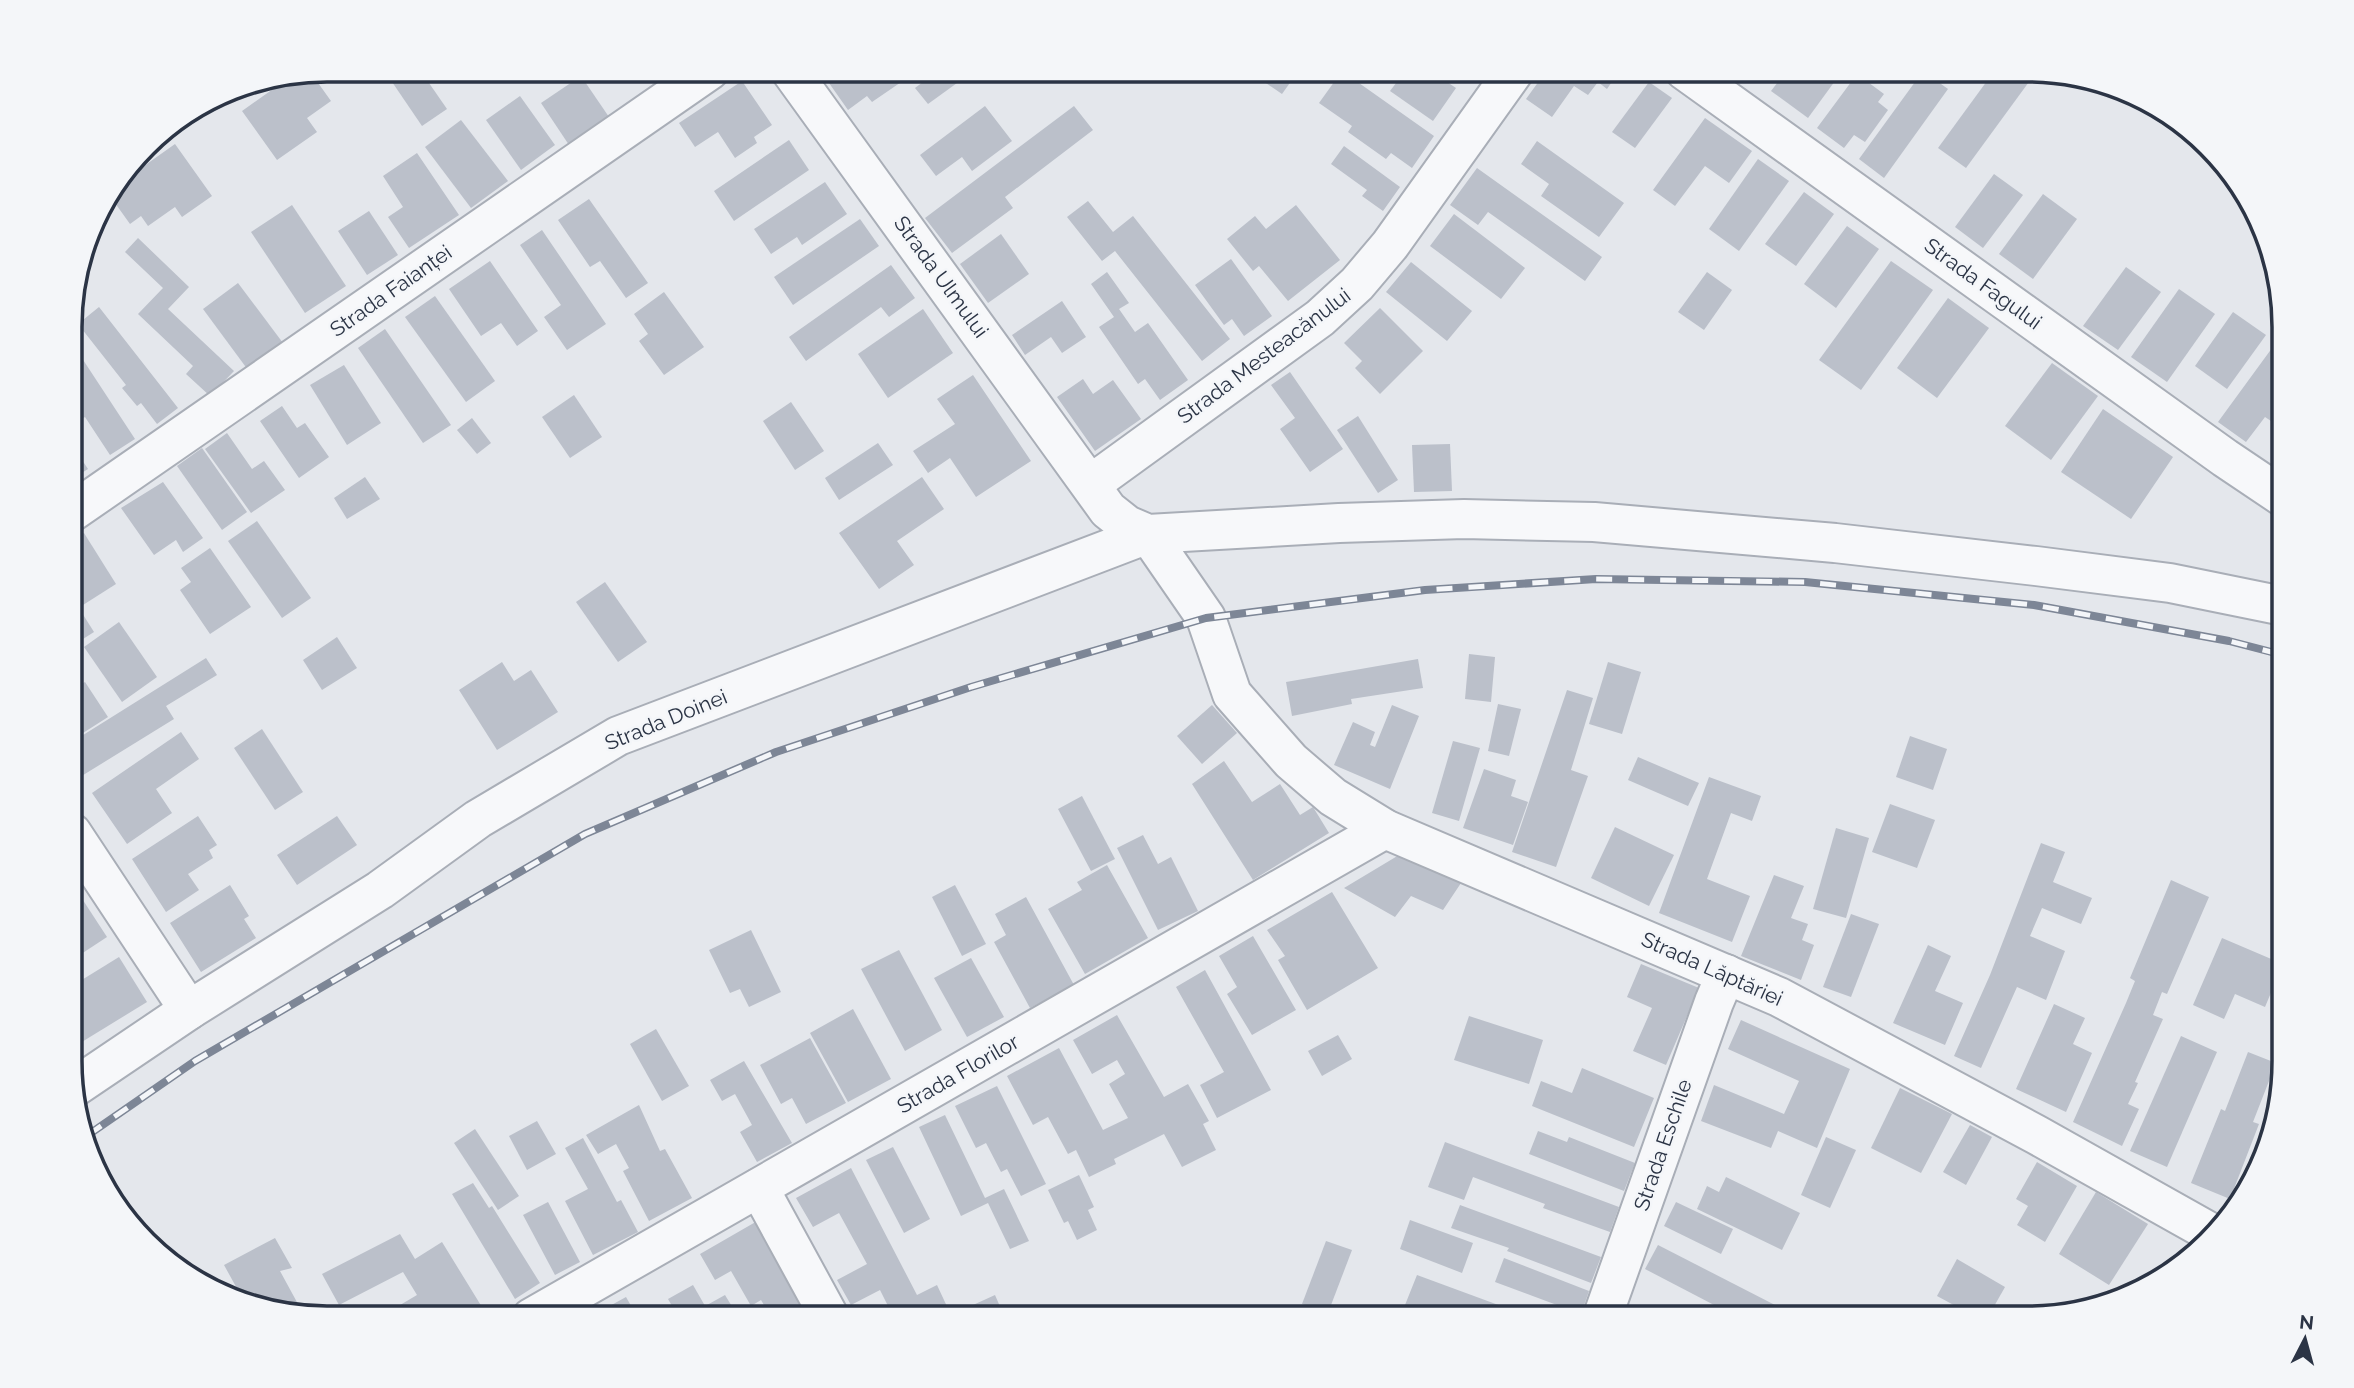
<svg xmlns="http://www.w3.org/2000/svg" width="2354" height="1388" viewBox="0 0 2354 1388" font-family="Raleway,sans-serif">
<style>
.building{fill:#bbc0ca}
.lines{fill:none;stroke-linecap:round;stroke-linejoin:round}
.minor-casing{stroke:#a9aeb7;stroke-width:42}
.minor{stroke:#f7f8fa;stroke-width:38}
.rail-casing{stroke:#7d8696;stroke-width:8}
.rail{stroke:#f4f6f9;stroke-width:5;stroke-dasharray:16;stroke-linecap:butt}
.labels{text-anchor:middle;stroke-width:5;stroke-linejoin:round;paint-order:stroke}
.street-label{font-size:21px;fill:#2b3445;stroke:#f4f6f9}
.rim{fill:none;stroke:#2b3445;stroke-width:3.5}
</style>
<rect width="100%" height="100%" fill="#e4e7ec"/>
<!-- building -->
<g class="building">
<polygon points="398,70 420,70 447,109 422,126 388,76"/>
<polygon points="847,70 906,70 910,76 872,102 867,96 848,110 829,83"/>
<polygon points="939,70 975,70 928,104 915,88"/>
<polygon points="1247,70 1299,70 1282,94"/>
<polygon points="1406,70 1429,70 1456,88 1433,121 1390,91"/>
<polygon points="1547,70 1620,70 1607,89 1598,82 1588,95 1574,86 1552,117 1526,99"/>
<polygon points="1734,70 1757,70 1749,81"/>
<polygon points="1787,70 1843,70 1808,118 1771,91"/>
<polygon points="1995,70 2037,71 1966,168 1938,148"/>
<polygon points="1342,71 1434,136 1412,168 1391,153 1386,159 1348,132 1352,126 1319,103"/>
<polygon points="1923,71 1948,89 1884,178 1859,159"/>
<polygon points="311,73 331,101 307,118 317,132 277,160 242,111 290,77"/>
<polygon points="1857,74 1884,94 1878,102 1888,110 1865,142 1854,135 1844,148 1817,128"/>
<polygon points="581,76 609,117 569,145 541,103"/>
<polygon points="742,81 772,125 754,137 757,143 735,158 718,132 695,147 679,123"/>
<polygon points="1649,82 1672,98 1635,148 1612,132"/>
<polygon points="520,96 555,145 521,170 486,120"/>
<polygon points="985,106 1012,141 972,171 962,157 936,176 920,155"/>
<polygon points="1074,106 1093,130 1005,197 1013,208 952,253 925,218"/>
<polygon points="1705,118 1752,151 1729,183 1705,166 1675,206 1653,190"/>
<polygon points="461,120 508,181 471,208 425,147"/>
<polygon points="789,140 809,170 734,221 714,191"/>
<polygon points="1537,141 1624,203 1599,237 1541,196 1549,184 1521,164"/>
<polygon points="175,144 212,196 182,217 175,207 148,226 141,216 130,224 110,196 120,183"/>
<polygon points="1344,146 1400,187 1383,211 1362,196 1367,190 1331,164"/>
<polygon points="417,153 459,215 409,248 388,217 403,207 383,176"/>
<polygon points="1758,159 1789,181 1739,251 1709,229"/>
<polygon points="1477,168 1602,257 1585,281 1488,212 1478,225 1450,205"/>
<polygon points="1994,174 2023,195 1983,248 1955,227"/>
<polygon points="825,182 847,214 802,245 797,237 771,254 754,229"/>
<polygon points="1804,192 1834,214 1796,266 1765,244"/>
<polygon points="2043,194 2077,219 2033,279 1999,254"/>
<polygon points="589,199 648,283 626,298 600,261 590,267 558,220"/>
<polygon points="1088,201 1113,232 1133,216 1230,339 1202,361 1115,251 1102,261 1067,217"/>
<polygon points="292,205 346,286 305,313 251,232"/>
<polygon points="1296,205 1340,260 1288,301 1259,266 1253,271 1227,239 1255,216 1266,229"/>
<polygon points="369,211 398,255 367,275 338,231"/>
<polygon points="1454,214 1525,268 1501,299 1430,246"/>
<polygon points="860,219 879,246 793,305 774,277"/>
<polygon points="1847,226 1879,249 1836,308 1804,284"/>
<polygon points="542,230 606,324 567,350 544,317 561,305 520,245"/>
<polygon points="1001,234 1029,274 988,303 960,264"/>
<polygon points="138,238 189,287 168,309 234,371 210,396 186,374 193,366 138,314 163,288 125,252"/>
<polygon points="1231,259 1272,316 1244,336 1232,319 1224,325 1195,285"/>
<polygon points="490,261 538,331 517,346 501,323 481,336 449,289"/>
<polygon points="1891,261 1933,290 1861,390 1819,360"/>
<polygon points="1411,262 1472,311 1447,341 1386,292"/>
<polygon points="891,265 915,298 889,317 881,307 806,361 789,337"/>
<polygon points="2126,267 2161,292 2118,350 2083,326"/>
<polygon points="1107,272 1129,303 1119,309 1135,332 1148,323 1188,380 1160,400 1145,379 1138,384 1099,327 1114,317 1091,284"/>
<polygon points="1707,272 1732,290 1704,330 1678,312"/>
<polygon points="238,283 283,343 248,370 203,309"/>
<polygon points="2179,289 2215,314 2167,382 2131,357"/>
<polygon points="664,292 704,347 664,375 639,341 648,334 634,314"/>
<polygon points="435,296 495,381 466,402 405,317"/>
<polygon points="1948,298 1989,328 1937,398 1897,368"/>
<polygon points="1062,301 1086,337 1062,353 1051,337 1025,355 1012,335"/>
<polygon points="99,307 178,408 157,424 141,403 137,406 122,388 126,385 78,324"/>
<polygon points="1380,308 1423,351 1380,394 1355,368 1362,361 1344,343"/>
<polygon points="923,309 953,353 888,398 858,354"/>
<polygon points="2233,312 2266,335 2227,389 2195,366"/>
<polygon points="385,329 451,425 423,443 358,348"/>
<polygon points="2283,333 2283,404 2271,421 2265,417 2246,442 2218,422"/>
<polygon points="72,343 135,439 110,455 85,417 77,422 72,415"/>
<polygon points="2052,363 2098,396 2051,460 2005,426"/>
<polygon points="344,365 381,423 347,445 310,385"/>
<polygon points="1290,372 1343,449 1310,472 1280,429 1295,418 1271,385"/>
<polygon points="973,375 1031,461 976,497 950,458 928,473 913,451 955,424 937,399"/>
<polygon points="1083,379 1093,394 1113,380 1141,419 1095,451 1057,397"/>
<polygon points="574,395 602,437 570,458 542,417"/>
<polygon points="791,402 824,451 795,470 763,421"/>
<polygon points="282,406 297,428 305,423 329,457 299,478 260,421"/>
<polygon points="2103,409 2173,457 2131,519 2061,472"/>
<polygon points="1358,416 1398,480 1378,493 1337,430"/>
<polygon points="472,418 491,443 477,454 457,430"/>
<polygon points="227,433 252,469 264,461 285,490 251,513 205,449"/>
<polygon points="878,443 893,465 839,500 825,478"/>
<polygon points="1450,444 1452,491 1414,492 1412,445"/>
<polygon points="72,445 88,469 72,479"/>
<polygon points="202,448 247,512 222,530 177,466"/>
<polygon points="365,477 380,499 347,519 334,498"/>
<polygon points="922,477 944,509 897,541 914,565 879,589 839,533"/>
<polygon points="163,482 203,538 183,552 176,540 154,555 121,508"/>
<polygon points="257,521 311,598 282,618 228,541"/>
<polygon points="84,533 116,584 83,605 72,587 72,540"/>
<polygon points="210,548 251,607 210,634 180,590 191,582 181,568"/>
<polygon points="605,582 647,642 618,662 576,602"/>
<polygon points="77,605 94,632 72,646 72,608"/>
<polygon points="119,622 157,677 122,702 84,647"/>
<polygon points="337,637 357,668 322,690 303,660"/>
<polygon points="1469,654 1495,657 1491,702 1465,699"/>
<polygon points="206,658 217,675 166,706 174,719 80,777 72,764 72,742"/>
<polygon points="1418,659 1423,688 1351,699 1352,704 1292,716 1286,682"/>
<polygon points="502,662 514,681 531,670 558,712 497,750 459,690"/>
<polygon points="1608,662 1641,672 1622,734 1589,724"/>
<polygon points="85,682 108,717 72,740 72,690"/>
<polygon points="1567,690 1593,698 1571,770 1588,776 1556,867 1512,852"/>
<polygon points="1498,704 1521,709 1509,756 1488,751"/>
<polygon points="1212,705 1237,733 1202,764 1177,736"/>
<polygon points="1392,705 1419,716 1390,789 1334,765 1353,722 1375,732 1370,745 1375,747"/>
<polygon points="262,729 303,792 275,810 234,748"/>
<polygon points="181,732 199,759 156,789 172,813 127,844 92,793"/>
<polygon points="1910,736 1947,749 1933,790 1896,777"/>
<polygon points="1453,741 1480,748 1459,821 1432,813"/>
<polygon points="1638,757 1699,783 1688,806 1628,780"/>
<polygon points="1224,761 1252,802 1280,784 1300,815 1313,807 1329,833 1253,880 1192,784"/>
<polygon points="1484,769 1516,780 1511,796 1528,802 1513,845 1463,828"/>
<polygon points="1709,777 1761,796 1752,821 1731,813 1707,879 1750,896 1732,942 1659,913"/>
<polygon points="1082,796 1115,859 1091,871 1058,809"/>
<polygon points="1890,804 1935,820 1917,868 1872,852"/>
<polygon points="198,816 217,845 209,850 213,858 188,874 199,890 166,912 132,859"/>
<polygon points="337,816 357,845 297,885 277,855"/>
<polygon points="1615,827 1674,855 1649,906 1591,878"/>
<polygon points="1836,828 1869,838 1846,918 1813,909"/>
<polygon points="1143,835 1158,864 1171,857 1198,911 1158,930 1117,848"/>
<polygon points="2041,843 2065,852 2053,882 2092,898 2081,924 2042,908 2030,936 2065,951 2046,1000 2017,987 1981,1068 1954,1056 1990,975"/>
<polygon points="1399,855 1461,883 1443,910 1411,896 1395,917 1344,888"/>
<polygon points="1107,865 1148,938 1085,974 1048,909 1082,890 1077,882"/>
<polygon points="1774,875 1804,886 1791,918 1808,924 1802,940 1814,945 1801,980 1741,956"/>
<polygon points="2171,880 2209,897 2167,994 2162,992 2153,1015 2163,1019 2135,1082 2138,1083 2128,1104 2139,1109 2122,1146 2073,1122 2126,1003 2135,981 2130,978"/>
<polygon points="230,885 249,916 244,919 256,938 201,972 170,923"/>
<polygon points="955,885 986,944 962,956 932,897"/>
<polygon points="77,891 107,937 72,960 72,894"/>
<polygon points="1332,892 1378,968 1307,1010 1278,960 1285,956 1267,930"/>
<polygon points="1026,897 1074,985 1030,1008 994,942 1006,935 995,914"/>
<polygon points="1851,914 1879,924 1851,997 1823,987"/>
<polygon points="751,930 781,992 749,1007 740,989 730,993 709,950"/>
<polygon points="1253,936 1296,1010 1252,1035 1227,994 1237,987 1219,956"/>
<polygon points="2222,938 2283,964 2265,1007 2235,994 2224,1019 2193,1005"/>
<polygon points="1928,945 1951,956 1935,991 1963,1003 1945,1045 1893,1023"/>
<polygon points="899,950 942,1030 905,1051 861,969"/>
<polygon points="119,957 147,1002 72,1048 72,986"/>
<polygon points="971,958 1004,1017 967,1037 934,978"/>
<polygon points="1641,964 1699,988 1666,1065 1633,1051 1652,1008 1627,997"/>
<polygon points="1205,970 1271,1090 1217,1118 1200,1085 1224,1072 1176,987"/>
<polygon points="2054,1004 2085,1018 2073,1044 2092,1053 2066,1112 2016,1089"/>
<polygon points="853,1009 891,1079 848,1102 810,1033"/>
<polygon points="1117,1015 1164,1097 1188,1084 1209,1121 1203,1124 1216,1150 1182,1167 1164,1134 1114,1159 1116,1164 1089,1177 1076,1150 1068,1154 1048,1117 1033,1125 1007,1076 1059,1048 1103,1130 1128,1118 1109,1084 1125,1074 1117,1060 1092,1074 1073,1040"/>
<polygon points="1469,1016 1543,1040 1529,1084 1454,1060"/>
<polygon points="1741,1020 1850,1069 1817,1148 1778,1131 1771,1148 1701,1121 1714,1085 1784,1114 1799,1081 1728,1049"/>
<polygon points="656,1029 689,1086 662,1101 630,1044"/>
<polygon points="1338,1035 1352,1059 1322,1076 1308,1051"/>
<polygon points="2181,1036 2217,1052 2167,1167 2130,1151"/>
<polygon points="810,1038 846,1103 806,1124 792,1098 781,1104 760,1065"/>
<polygon points="2248,1052 2276,1063 2253,1122 2259,1124 2230,1199 2191,1183 2221,1109 2225,1111"/>
<polygon points="744,1061 792,1143 757,1162 740,1132 752,1125 735,1094 722,1101 710,1080"/>
<polygon points="1582,1068 1654,1098 1634,1147 1532,1106 1541,1081 1572,1093"/>
<polygon points="997,1086 1046,1184 1021,1196 1007,1169 1001,1172 986,1143 976,1148 955,1106"/>
<polygon points="1900,1088 1952,1114 1921,1173 1871,1148"/>
<polygon points="639,1105 660,1151 665,1149 692,1198 649,1221 623,1171 629,1168 616,1144 598,1154 586,1135"/>
<polygon points="945,1115 985,1198 1004,1189 1029,1241 1010,1249 988,1203 961,1216 919,1127"/>
<polygon points="537,1121 556,1154 527,1170 509,1136"/>
<polygon points="1970,1125 1992,1137 1966,1185 1943,1172"/>
<polygon points="475,1129 519,1196 498,1210 454,1143"/>
<polygon points="1538,1131 1567,1142 1569,1137 1635,1163 1624,1191 1529,1154"/>
<polygon points="1826,1137 1856,1150 1830,1208 1801,1195"/>
<polygon points="583,1138 617,1202 621,1200 638,1232 593,1255 565,1201 588,1189 565,1148"/>
<polygon points="1445,1142 1619,1207 1610,1232 1543,1208 1545,1204 1473,1177 1464,1200 1428,1187"/>
<polygon points="893,1147 930,1219 904,1233 866,1160"/>
<polygon points="2037,1162 2077,1186 2045,1242 2017,1225 2028,1206 2016,1199"/>
<polygon points="851,1168 917,1295 937,1285 951,1315 995,1295 1005,1318 929,1318 927,1312 916,1318 894,1318 880,1290 851,1305 837,1280 867,1264 839,1213 813,1227 796,1198"/>
<polygon points="1079,1175 1094,1207 1088,1210 1097,1230 1077,1240 1068,1221 1064,1223 1048,1190"/>
<polygon points="1726,1177 1800,1213 1782,1250 1697,1209 1707,1186 1719,1192"/>
<polygon points="473,1183 489,1208 492,1206 540,1283 515,1299 452,1194"/>
<polygon points="2096,1192 2148,1224 2109,1285 2059,1254"/>
<polygon points="548,1202 580,1262 555,1275 523,1215"/>
<polygon points="1676,1202 1733,1229 1721,1254 1664,1226"/>
<polygon points="1460,1205 1601,1257 1591,1283 1507,1251 1509,1248 1451,1228"/>
<polygon points="759,1220 809,1307 791,1318 772,1318 761,1300 751,1306 731,1271 715,1280 700,1254"/>
<polygon points="1410,1220 1473,1243 1462,1273 1400,1249"/>
<polygon points="400,1234 415,1259 442,1242 485,1312 475,1318 394,1318 390,1311 417,1295 403,1272 339,1305 322,1274"/>
<polygon points="275,1238 292,1268 280,1271 304,1315 260,1309 245,1303 224,1265"/>
<polygon points="1326,1241 1352,1250 1328,1313 1302,1304"/>
<polygon points="1658,1245 1775,1305 1769,1318 1739,1318 1645,1269"/>
<polygon points="1504,1258 1589,1291 1581,1314 1495,1282"/>
<polygon points="1957,1259 2005,1287 1988,1317 1976,1317 1937,1296"/>
<polygon points="1417,1275 1512,1310 1531,1318 1442,1318 1405,1305"/>
<polygon points="693,1285 712,1318 679,1318 668,1299"/>
<polygon points="725,1295 739,1318 714,1318 707,1305"/>
<polygon points="626,1297 638,1318 588,1318"/>
</g>
<g class="lines">
<defs>
<g id="minor">
<polyline points="790,70 1108,510 1127,525 1148,534 1339,523 1464,519 1594,522 1835,543 2036,566 2170,583 2283,606"/>
<polyline points="1684,70 2225,458 2283,497"/>
<polyline points="1091,484 1320,318 1357,284 1390,245 1515,70"/>
<polyline points="72,512 710,70"/>
<polyline points="72,833 189,1010"/>
<polyline points="72,1089 189,1010 380,890 478,819 618,736 1148,534 1206,618 1232,694 1291,761 1333,797 1385,829 1779,997 2037,1135 2208,1231"/>
<polyline points="759,1188 830,1318"/>
<polyline points="531,1318 1385,829"/>
<polyline points="1602,1318 1714,1002 1726,974"/>
</g>
</defs>
<!-- minor casing -->
<use href="#minor" class="minor-casing"/>
<!-- minor -->
<use href="#minor" class="minor"/>
<defs>
<polyline id="rail" points="88,1135 195,1061 585,834 776,752 971,687 1206,618 1425,590 1596,579 1805,582 2034,605 2229,641 2283,655"/>
</defs>
<!-- rail casing -->
<use href="#rail" class="rail-casing"/>
<!-- rail -->
<use href="#rail" class="rail"/>
</g>
<g class="labels">
<!-- street labels -->
<g class="street-label">
<text transform="translate(941 277) rotate(54)" y="7">Strada Ulmului</text>
<text transform="translate(1983 284) rotate(36)" y="7">Strada Fagului</text>
<text transform="translate(391 291) rotate(-35)" y="7">Strada Faianței</text>
<text transform="translate(1264 356) rotate(-37)" y="7">Strada Mesteacănului</text>
<text transform="translate(666 720) rotate(-22)" y="7">Strada Doinei</text>
<text transform="translate(1712 969) rotate(24)" y="7">Strada Lăptăriei</text>
<text transform="translate(958 1074) rotate(-30)" y="7">Strada Florilor</text>
<text transform="translate(1663 1145) rotate(-71)" y="7">Strada Eschile</text>
</g>
</g>
<!-- crop -->
<path d="M0 0H2354V1388H0ZM327 82H2027A245 245 0 0 1 2272 327V1061A245 245 0 0 1 2027 1306H327A245 245 0 0 1 82 1061V327A245 245 0 0 1 327 82Z" fill="#f4f6f9" fill-rule="evenodd"/>
<path class="rim" d="M327 82H2027A245 245 0 0 1 2272 327V1061A245 245 0 0 1 2027 1306H327A245 245 0 0 1 82 1061V327A245 245 0 0 1 327 82Z"/>
<!-- north arrow -->
<g transform="translate(2305 1339) rotate(6)" stroke="#f4f6f9" stroke-width="5" paint-order="stroke">
<path d="M0-5L12 26L0 18L-12 26Z" fill="#2b3445"/>
<text y="-10" font-size="19" font-weight="bold" text-anchor="middle" fill="#2b3445">N</text>
</g>
</svg>
